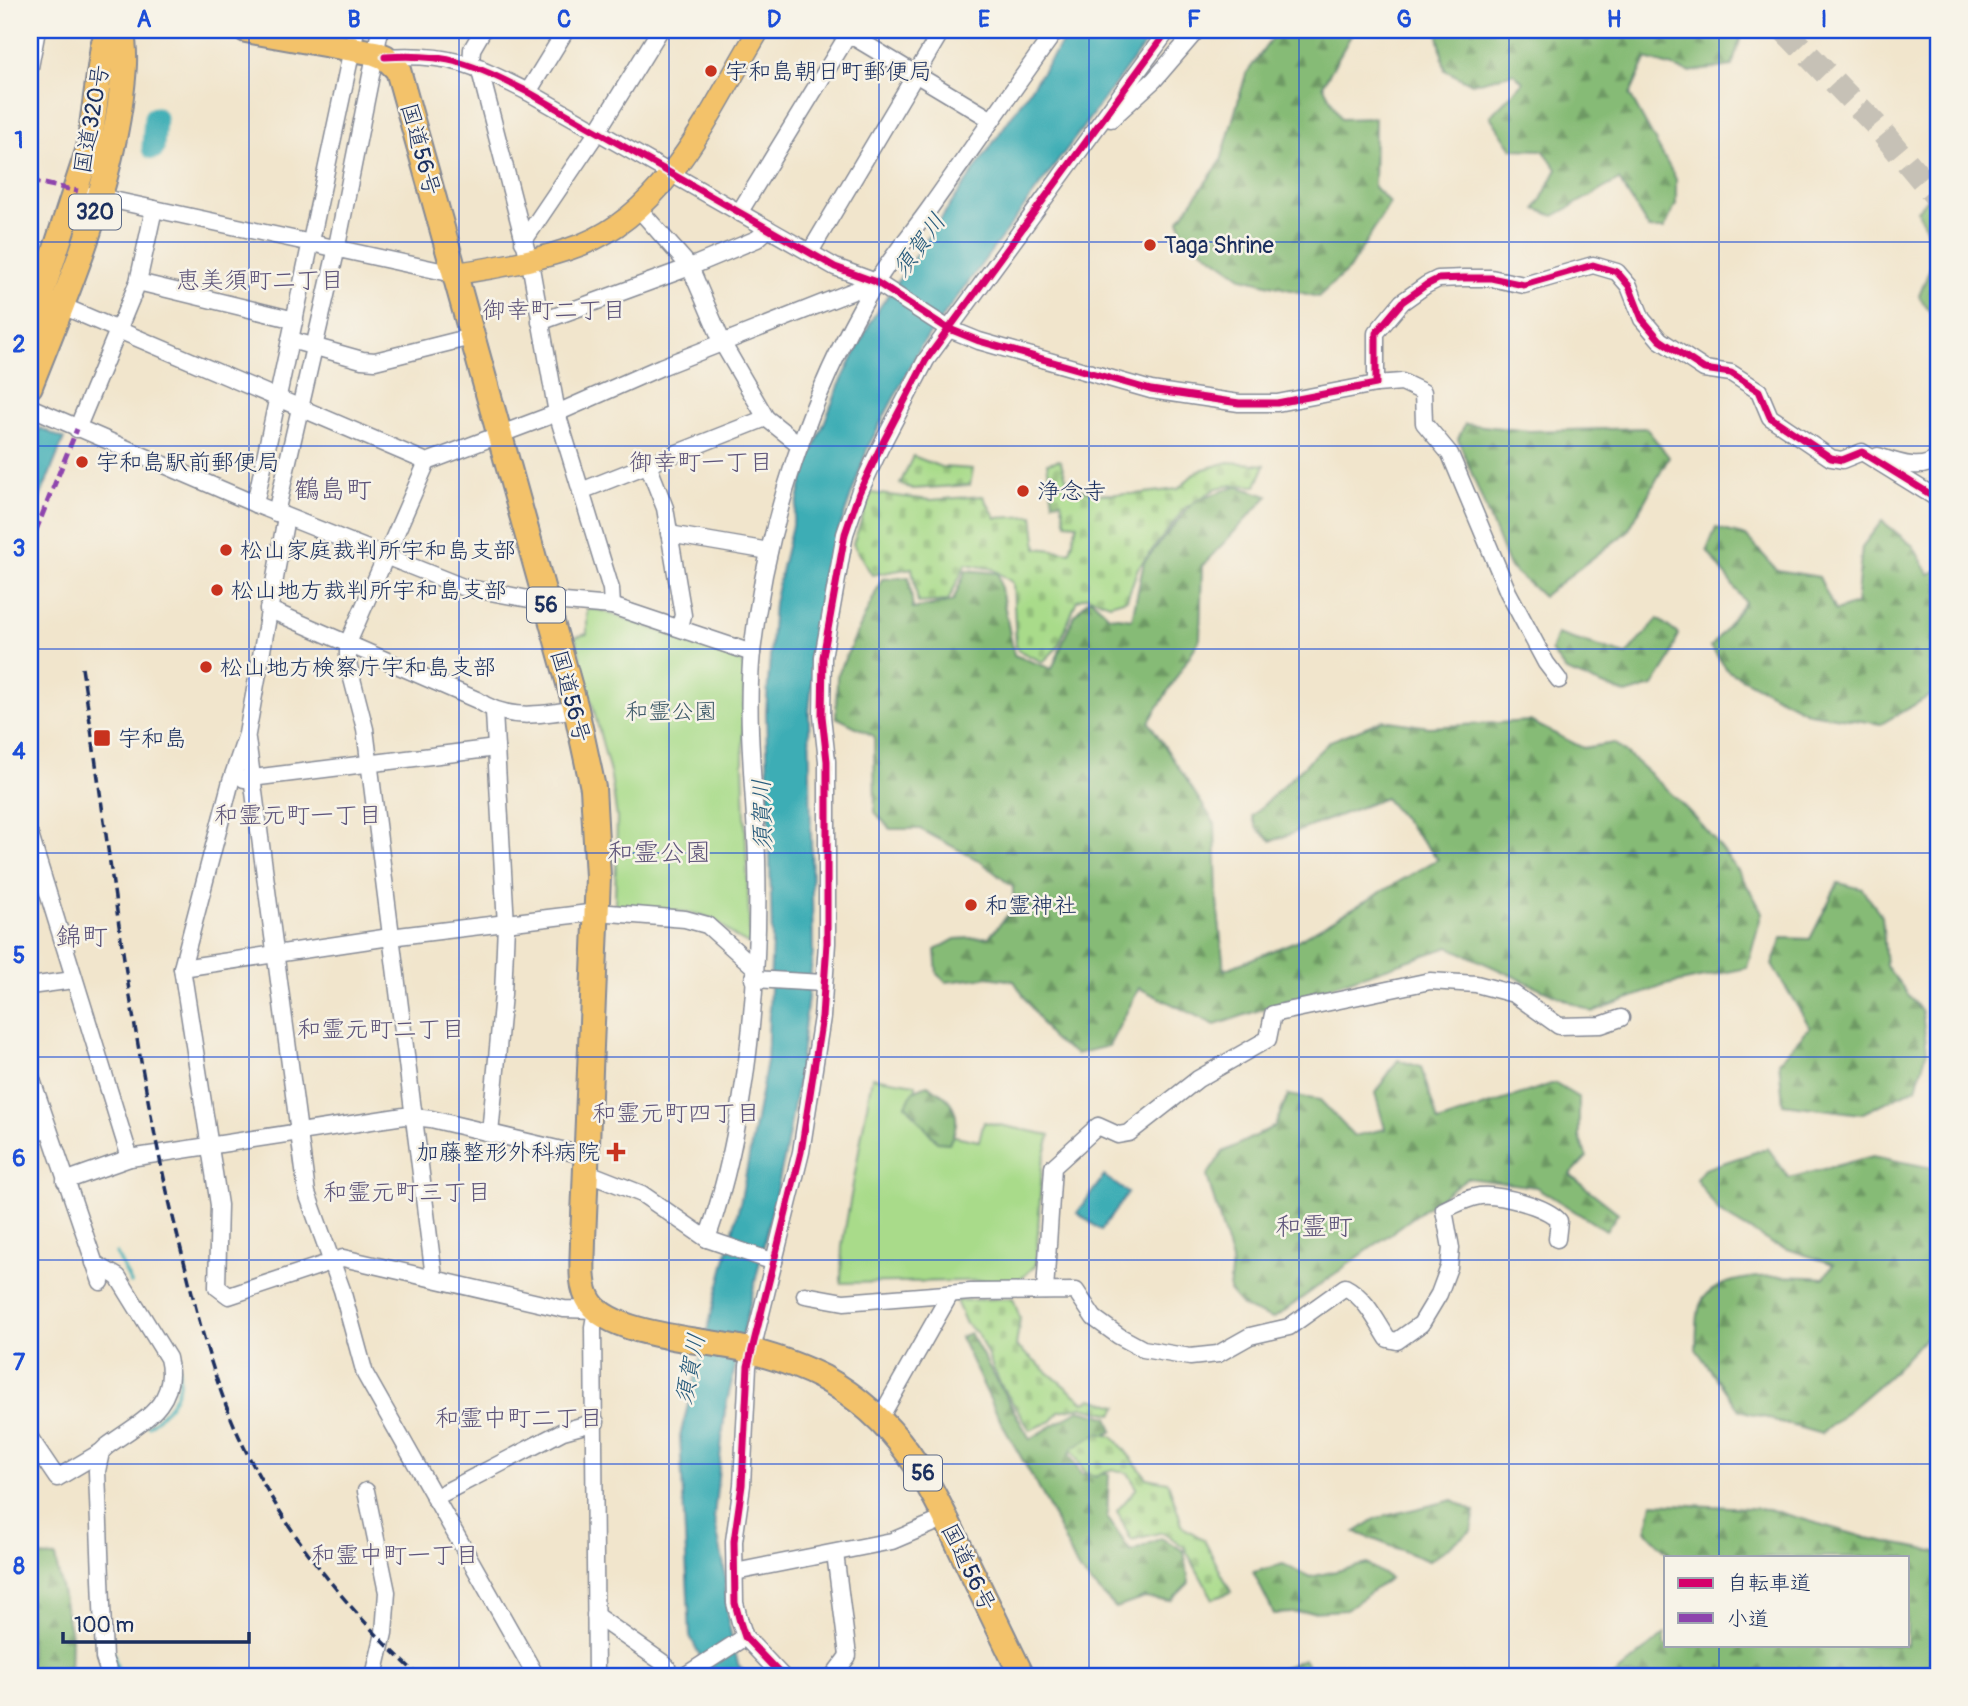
<svg xmlns="http://www.w3.org/2000/svg" width="1968" height="1706" viewBox="0 0 1968 1706" font-family="Pangolin,'Klee One',sans-serif">
<style>
.green{fill:#a9db8a;stroke:#628574;stroke-width:2}
.forest{fill:url(#forest-firs);stroke:#50756a;stroke-width:2}
.cemetery{fill:url(#cemetery-stones);stroke:#628574;stroke-width:2}
.water{fill:#3cadb5;stroke:#2c6e8a;stroke-width:2}
.lines{fill:none;stroke-linecap:round;stroke-linejoin:round}
.stream{stroke:#3cadb5;stroke-width:3.5}
.river{stroke:#3cadb5;stroke-width:23}
.highway-tunnel{stroke:#c6c1b6;stroke-width:24;stroke-dasharray:24 12;stroke-linecap:butt}
.minor-casing{stroke:#868a95;stroke-width:19}
.major-casing{stroke:#868a95;stroke-width:24}
.highway-casing{stroke:#868a95;stroke-width:28}
.minor{stroke:#fff;stroke-width:16}
.major{stroke:#f3c26a;stroke-width:21}
.highway{stroke:#f3c26a;stroke-width:24}
.rail{stroke:#1b2f5e;stroke-width:3.5;stroke-dasharray:10 5;stroke-linecap:butt}
.quiet{stroke:#8e44ad;stroke-width:5;stroke-dasharray:10 5;stroke-linecap:butt}
.cycleway-casing{stroke:#f7f3e8;stroke-width:11}
.cycleway{stroke:#d6006c;stroke-width:7}
.grid{fill:none;stroke:#1d4ed8;stroke-width:2;stroke-opacity:0.55}
.poi-dot{fill:#c8321e;stroke:#f7f3e8;stroke-width:2.5}
.labels{text-anchor:middle;stroke-width:5;stroke-linejoin:round;paint-order:stroke}
.shield{fill:#f7f3e8;stroke:#5d6a87;stroke-width:2}
.shield-label{font-size:21px;font-weight:bold;fill:#1b2f5e}
.poi-label{font-size:23px;fill:#1b2f5e;stroke:#f7f3e8;text-anchor:start}
.street-label{font-size:23px;fill:#1b2f5e;stroke:#f7f3e8}
.park-label{font-size:23px;fill:#3e5a69;stroke:#f7f3e8}
.water-label{font-size:24px;font-style:italic;fill:#275b7c;stroke:#f7f3e8}
.neighbourhood-label{font-size:24px;fill:#5f567b;stroke:#f7f3e8}
.quarter-label{font-size:26px;fill:#5f567b;stroke:#f7f3e8}
.neatline{fill:none;stroke:#1d4ed8;stroke-width:2.5}
.grid-label{font-size:23px;text-anchor:middle;font-weight:bold;fill:#1d4ed8}
</style>
<defs>
<pattern id="forest-firs" width="22" height="20" patternUnits="userSpaceOnUse" patternTransform="scale(1.75)"><rect width="22" height="20" fill="#86bb76"/><path d="M5 1l3.5 6h-7zM16 11l3.5 6h-7z" fill="#6d9864"/></pattern>
<pattern id="cemetery-stones" width="16" height="16" patternUnits="userSpaceOnUse" patternTransform="scale(1.75)"><rect width="16" height="16" fill="#a9db8a"/><path d="M2 7V4a2 2 0 0 1 4 0v3zM10 15v-3a2 2 0 0 1 4 0v3z" fill="#91bc7a"/></pattern>
</defs>
<rect width="100%" height="100%" fill="#f7f3e8"/>
<filter id="ink" filterUnits="userSpaceOnUse"><feTurbulence type="fractalNoise" baseFrequency=".0143" numOctaves="2"/><feDisplacementMap in="SourceGraphic" scale="14" xChannelSelector="R" yChannelSelector="G"/><feConvolveMatrix kernelMatrix="1 2 1 2 8 2 1 2 1" color-interpolation-filters="sRGB"/></filter>
<filter id="wash" filterUnits="userSpaceOnUse"><feTurbulence type="fractalNoise" baseFrequency=".00686" numOctaves="4" result="noise"/><feDisplacementMap in="SourceGraphic" scale="28" xChannelSelector="R" yChannelSelector="G"/><feGaussianBlur stdDeviation="1.57" result="paint"/><feColorMatrix in="noise" values="0 0 0 0 0 0 0 0 0 0 0 0 0 0 0 0 0 1.4 0 .05"/><feComposite in="paint" operator="in"/></filter>
<g filter="url(#wash)">
<rect width="100%" height="100%" fill="#f1e5cc"/>
<!-- green -->
<g class="green">
<path d="M587 609 600 610 738 658 744 667 743 765 750 944C734 940 728 928 714 920 694 908 644 910 620 908L615 903 617 818 611 777 575 637 587 634Z"/>
<polygon points="872,1077 916,1084 914,1114 940,1133 979,1141 984,1122 1050,1135 1042,1165 1036,1265 1020,1280 841,1283 842,1246"/>
</g>
<!-- forest -->
<g class="forest">
<polygon points="1278,30 1354,30 1323,85 1341,119 1375,118 1374,187 1390,203 1349,269 1318,297 1243,278 1183,236 1179,220 1221,161 1246,74"/>
<polygon points="1437,30 1743,30 1732,66 1689,72 1646,59 1630,95 1676,179 1676,204 1664,229 1649,229 1619,180 1554,216 1536,209 1557,169 1543,150 1512,149 1490,116 1523,82 1514,73 1472,84 1445,70"/>
<polygon points="1938,188 1938,325 1919,296 1937,251 1917,210"/>
<polygon points="1465,424 1529,431 1646,428 1669,457 1628,531 1543,596 1509,567 1458,439"/>
<path d="M1236 486 1268 496 1202 566 1200 639 1149 722 1215 824 1217 900 1224 970 1296 941 1438 859 1385 798 1272 841 1257 829 1252 816 1330 741 1383 720 1429 727 1530 721 1583 748 1614 743C1674 793 1726 842 1762 912L1747 968 1666 985 1592 1012 1449 947 1215 1025 1139 988 1109 1046 1076 1054 1052 1039 1014 981 988 977 946 982 937 974 935 950 955 939 989 937 1013 909V887L980 861 920 829H890L875 812 874 736 836 717 837 676 882 579 909 577 913 609 953 601 966 570 998 573 1014 655 1052 669 1074 615 1090 598 1109 616 1132 619 1144 562 1194 501Z"/>
<polygon points="1882,521 1913,546 1929,574 1938,570 1938,691 1881,724 1809,713 1728,671 1711,647 1745,602 1707,550 1716,528 1746,536 1777,570 1819,577 1835,611 1856,604 1862,547"/>
<polygon points="1658,619 1678,634 1670,659 1653,686 1626,694 1566,671 1551,651 1557,634 1626,655"/>
<polygon points="1838,883 1862,889 1882,916 1886,966 1922,1012 1927,1052 1916,1088 1861,1114 1783,1104 1779,1061 1810,1027 1772,965 1782,938 1810,939"/>
<polygon points="1398,1060 1421,1067 1438,1122 1554,1083 1579,1098 1579,1137 1587,1157 1570,1175 1618,1213 1606,1231 1536,1187 1467,1178 1273,1319 1243,1307 1229,1291 1232,1261 1207,1176 1223,1152 1275,1126 1288,1095 1320,1100 1354,1136 1385,1129 1375,1093"/>
<path d="M927 1085C953 1097 965 1116 949 1143L937 1142 906 1105 913 1091Z"/>
<path d="M1768 1148 1789 1178 1873 1156 1938 1169V1324L1888 1377 1821 1434 1739 1410 1696 1349C1697 1336 1696 1317 1700 1305 1714 1269 1794 1276 1824 1278L1833 1264 1773 1244 1719 1212 1696 1179 1704 1169Z"/>
<polygon points="970,1333 1030,1439 1079,1410 1108,1417 1113,1431 1069,1454 1081,1474 1109,1474 1107,1517 1131,1552 1161,1538 1184,1551 1189,1583 1171,1601 1144,1598 1116,1608 1079,1571 1045,1499 1002,1424 960,1337"/>
<polygon points="1453,1500 1475,1512 1471,1531 1429,1561 1355,1532 1377,1518"/>
<polygon points="1652,1503 1768,1509 1867,1538 1938,1552 1938,1676 1614,1676 1665,1634 1665,1645 1907,1645 1907,1557 1672,1557 1646,1531"/>
<polygon points="30,1556 55,1557 71,1636 70,1676 30,1676"/>
<polygon points="1283,1564 1310,1577 1367,1564 1390,1578 1346,1610 1274,1614 1253,1572"/>
<polygon points="1303,1659 1314,1676 1267,1676"/>
</g>
<!-- cemetery -->
<g class="cemetery">
<polygon points="913,456 941,467 973,469 970,485 913,489 900,484"/>
<polygon points="1060,460 1069,486 1097,494 1136,494 1178,489 1197,471 1229,462 1265,465 1256,486 1231,485 1217,488 1185,508 1138,568 1127,599 1110,604 1087,596 1077,600 1058,647 1043,662 1019,651 1016,646 1013,583 993,569 966,564 948,601 918,603 912,568 872,575 853,544 871,493 930,500 983,496 996,518 1033,516 1037,548 1070,552 1077,524 1066,523 1061,501 1053,502 1047,463"/>
<polygon points="1013,1298 1020,1318 1016,1346 1084,1402 1092,1399 1118,1406 1113,1414 1082,1407 1059,1411 1052,1421 1030,1430 1000,1383 978,1334 966,1324 956,1301"/>
<polygon points="1099,1433 1114,1437 1147,1478 1168,1482 1183,1527 1204,1540 1231,1592 1213,1599 1184,1547 1163,1532 1131,1540 1117,1511 1137,1488 1128,1473 1112,1469 1095,1477 1084,1471 1071,1449"/>
</g>
<!-- water -->
<g class="water">
<polygon points="1071,30 1155,30 921,346 868,447 823,576 809,712 813,952 799,1075 785,1155 725,1410 714,1517 724,1566 728,1621 738,1664 747,1676 710,1676 690,1636 680,1436 741,1199 767,1061 772,938 766,712 774,603 783,563 805,471 839,386 873,317"/>
<polygon points="40,428 64,439 30,522 30,456"/>
<polygon points="1104,1176 1128,1193 1101,1230 1077,1213"/>
</g>
<g class="lines">
<!-- stream -->
<g class="stream">
<polyline points="116,1253 131,1283"/>
<path d="M148 1426C170 1410 188 1387 175 1359"/>
<polyline points="104,1473 115,1451 134,1437"/>
<polyline points="111,1644 119,1676"/>
</g>
<!-- river -->
<polyline class="river" points="153,148 155,118"/>
</g>
</g>
<g filter="url(#ink)">
<g class="lines">
<!-- highway-tunnel -->
<polyline class="highway-tunnel" points="1784,30 1875,124 1938,199"/>
<defs>
<g id="minor">
<polyline points="842,30 992,120"/>
<path d="M385 57C449 53 472 64 528 92L835 267 876 282 947 328 979 341 1151 390 1239 403H1277L1376 384V333L1402 302 1426 285 1438 279 1464 278H1491L1524 285 1593 265 1617 272 1629 286 1642 319 1660 340 1704 369 1731 373 1759 391 1770 417 1831 458 1842 460 1862 452 1938 499"/>
<polyline points="471,64 472,49 483,30"/>
<polyline points="30,67 37,30"/>
<polyline points="479,67 531,268 557,413 611,589 612,606"/>
<polyline points="528,92 566,30"/>
<polyline points="1111,119 1154,80 1197,30"/>
<polyline points="90,195 454,274"/>
<polyline points="638,208 690,267 723,344 766,418"/>
<polyline points="739,213 851,30"/>
<polyline points="523,242 592,140 660,30"/>
<polyline points="810,252 942,30"/>
<polyline points="138,282 295,320"/>
<polyline points="53,302 427,462 557,413 661,367 876,282"/>
<polyline points="540,322 690,267 757,239 768,229"/>
<polyline points="291,340 362,360 375,361 471,337"/>
<polyline points="1376,384 1402,382 1423,392 1424,423 1450,454 1508,592 1546,663 1559,680"/>
<polyline points="30,407 255,504 463,587 529,599 612,606 752,653"/>
<polyline points="77,429 138,282 154,209"/>
<path d="M1878 456C1896 462 1923 473 1938 457"/>
<polyline points="427,462 348,643 348,663 365,729 434,1277"/>
<polyline points="648,465 665,508 683,615 680,627"/>
<polyline points="581,491 766,418 800,445"/>
<polyline points="255,504 356,30"/>
<polyline points="276,513 335,256 380,30"/>
<polyline points="286,517 247,734 231,781 182,968 219,1205 217,1287 229,1296 343,1258 564,1309 596,1310 593,1327 596,1676"/>
<polyline points="669,534 769,551"/>
<path d="M268 609 477 700C507 721 540 715 576 709"/>
<polyline points="247,739 307,1193 342,1290 365,1374 536,1676"/>
<polyline points="244,779 496,748"/>
<polyline points="30,835 130,1158"/>
<polyline points="182,968 390,937 597,912 685,919 707,925 753,966"/>
<polyline points="753,979 823,983"/>
<polyline points="30,986 73,980"/>
<polyline points="30,1074 101,1282"/>
<polyline points="30,1134 48,1128"/>
<polyline points="490,1134 503,994 506,925 494,712"/>
<polyline points="586,1172 642,1194 707,1239 774,1262"/>
<polyline points="65,1181 130,1158 404,1116 431,1119 587,1156"/>
<path d="M707 1239C747 1125 760 981 757 860 755 792 745 720 752 652 766 526 809 394 875 284 891 257 914 231 932 205 973 147 1014 88 1056 30"/>
<path d="M94 1263 118 1277 168 1358C180 1406 138 1423 106 1447L101 1452 97 1471 104 1658 110 1676"/>
<polyline points="1045,1291 1053,1167 1098,1126 1118,1135 1129,1133 1198,1079 1268,1039 1273,1014 1430,981 1476,984 1514,994 1559,1026 1601,1025 1621,1018"/>
<path d="M805 1295 844 1302 971 1292 1076 1291 1094 1318 1119 1336 1143 1349 1190 1357 1218 1354 1250 1336 1289 1327 1345 1287C1365 1297 1376 1320 1388 1339L1397 1341 1421 1324 1439 1294 1449 1267 1451 1248 1444 1210C1456 1204 1467 1198 1480 1196 1499 1194 1547 1206 1559 1221L1557 1239"/>
<polyline points="880,1418 949,1296"/>
<polyline points="30,1438 57,1478 101,1452"/>
<polyline points="366,1491 387,1592 384,1633 374,1676"/>
<polyline points="434,1498 563,1431 596,1422"/>
<polyline points="735,1572 892,1541 946,1518"/>
<polyline points="595,1615 662,1662 667,1667 663,1676"/>
<polyline points="686,1675 745,1637"/>
<polyline points="782,1676 745,1637 740,1622 735,1603 734,1541 742,1485 748,1366 801,1152 822,1017 827,943 827,761 822,716 823,657 845,534 859,493 881,446 926,360 1168,30"/>
<polyline points="833,1676 848,1656 835,1553"/>
</g>
<path id="major" d="M454 274C498 267 542 260 583 244 670 209 713 105 759 30"/>
<g id="highway">
<path d="M246 30 375 53 385 57 398 70 576 709 593 788 598 877 583 1240C583 1260 579 1285 590 1302 611 1336 707 1340 744 1349 771 1356 799 1365 824 1378 899 1420 927 1478 962 1552 982 1594 1002 1635 1022 1676"/>
<polyline points="30,328 89,148 103,46 108,30"/>
<path d="M30 386C66 295 106 202 120 104 123 79 127 55 121 30"/>
</g>
</defs>
<!-- minor casing -->
<use href="#minor" class="minor-casing"/>
<!-- major casing -->
<use href="#major" class="major-casing"/>
<!-- highway casing -->
<use href="#highway" class="highway-casing"/>
<!-- minor -->
<use href="#minor" class="minor"/>
<!-- major -->
<use href="#major" class="major"/>
<!-- highway -->
<use href="#highway" class="highway"/>
<!-- rail -->
<path class="rail" d="M82 668C112 865 133 1067 184 1261 200 1325 215 1387 244 1447 287 1535 348 1611 419 1676"/>
<!-- quiet -->
<g class="quiet">
<polyline points="30,181 78,191"/>
<polyline points="30,545 77,429"/>
</g>
<defs>
<g id="cycleway">
<path d="M385 57C449 53 472 64 528 92L835 267 876 282 947 328 979 341 1151 390 1239 403H1277L1376 384V333L1402 302 1426 285 1438 279 1464 278H1491L1524 285 1593 265 1617 272 1629 286 1642 319 1660 340 1704 369 1731 373 1759 391 1770 417 1831 458 1842 460 1862 452 1938 499"/>
<polyline points="782,1676 745,1637 740,1622 735,1603 734,1541 742,1485 748,1366 801,1152 822,1017 827,943 827,761 822,716 823,657 845,534 859,493 881,446 926,360 1168,30"/>
</g>
</defs>
<!-- cycleway casing -->
<use href="#cycleway" class="cycleway-casing"/>
<!-- cycleway -->
<use href="#cycleway" class="cycleway"/>
</g>
</g>
<!-- grid -->
<path class="grid" d="M249 30V1676M459 30V1676M669 30V1676M879 30V1676M1089 30V1676M1299 30V1676M1509 30V1676M1719 30V1557M30 242H1938M30 446H1938M30 649H1938M30 853H1938M30 1057H1938M30 1260H1938M30 1464H1938M1719 1645V1676"/>
<!-- markers -->
<g class="poi-dot">
<circle cx="711" cy="71" r="7"/>
<circle cx="1150" cy="245" r="7"/>
<circle cx="82" cy="462" r="7"/>
<circle cx="1023" cy="491" r="7"/>
<circle cx="226" cy="550" r="7"/>
<circle cx="217" cy="590" r="7"/>
<circle cx="206" cy="667" r="7"/>
<rect x="93" y="729" width="18" height="18" rx="3.5"/>
<circle cx="971" cy="905" r="7"/>
<path d="M612.5 1141.5h7v7h7v7h-7v7h-7v-7h-7v-7h7z"/>
</g>
<g class="labels">
<!-- shield labels -->
<g class="shield">
<rect x="69" y="194.5" width="52" height="35" rx="5"/>
<rect x="527" y="587.5" width="38" height="35" rx="5"/>
<rect x="904" y="1455.5" width="38" height="35" rx="5"/>
</g>
<g class="shield-label">
<text x="95" y="219">320</text>
<text x="546" y="612">56</text>
<text x="923" y="1480">56</text>
</g>
<!-- poi labels -->
<g class="poi-label">
<text x="725" y="79">宇和島朝日町郵便局</text>
<text x="1164" y="253">Taga Shrine</text>
<text x="96" y="470">宇和島駅前郵便局</text>
<text x="1037" y="499">浄念寺</text>
<text x="240" y="558">松山家庭裁判所宇和島支部</text>
<text x="231" y="598">松山地方裁判所宇和島支部</text>
<text x="220" y="675">松山地方検察庁宇和島支部</text>
<text x="118" y="746">宇和島</text>
<text x="985" y="913">和霊神社</text>
<text x="600" y="1160" text-anchor="end">加藤整形外科病院</text>
</g>
<!-- street labels -->
<g class="street-label">
<text transform="translate(91 119) rotate(-80)" y="8">国道320号</text>
<text transform="translate(421 149) rotate(75)" y="8">国道56号</text>
<text transform="translate(571 696) rotate(75)" y="8">国道56号</text>
<text transform="translate(969 1567) rotate(64)" y="8">国道56号</text>
</g>
<!-- park labels -->
<g class="park-label">
<text x="671" y="719">和霊公園</text>
</g>
<!-- water labels -->
<g class="water-label">
<text transform="translate(919 245) rotate(-54)" y="8">須賀川</text>
<text transform="translate(762 815) rotate(-91)" y="8">須賀川</text>
<text transform="translate(690 1369) rotate(-79)" y="8">須賀川</text>
</g>
<!-- neighbourhood labels -->
<g class="neighbourhood-label">
<text x="260" y="288">恵美須町二丁目</text>
<text x="554" y="318">御幸町二丁目</text>
<text x="701" y="470">御幸町一丁目</text>
<text x="298" y="823">和霊元町一丁目</text>
<text x="381" y="1037">和霊元町二丁目</text>
<text x="676" y="1121">和霊元町四丁目</text>
<text x="407" y="1200">和霊元町三丁目</text>
<text x="519" y="1426">和霊中町二丁目</text>
<text x="395" y="1563">和霊中町一丁目</text>
</g>
<!-- quarter labels -->
<g class="quarter-label">
<text x="333" y="498">鶴島町</text>
<text x="659" y="861">和霊公園</text>
<text x="82" y="945">錦町</text>
<text x="1314" y="1235">和霊町</text>
</g>
</g>
<!-- margin -->
<rect width="1968" height="1706" fill="none" stroke="#f7f3e8" stroke-width="77"/>
<!-- legend -->
<rect x="1664" y="1556" width="245" height="91" fill="#f7f3e8" stroke="#9fa5b1" stroke-width="2"/>
<rect x="1678" y="1578" width="35" height="10" fill="#d6006c" stroke="#9fa5b1" stroke-width="2"/>
<text x="1727" y="1590" font-size="21" fill="#1b2f5e">自転車道</text>
<rect x="1678" y="1613" width="35" height="10" fill="#8e44ad" stroke="#9fa5b1" stroke-width="2"/>
<text x="1727" y="1626" font-size="21" fill="#1b2f5e">小道</text>
<!-- scale -->
<path d="M63 1632v10h186v-10" fill="none" stroke="#1b2f5e" stroke-width="3.5"/>
<text x="74" y="1632" font-size="21" fill="#1b2f5e" stroke="#f7f3e8" stroke-width="5" paint-order="stroke">100 m</text>
<rect x="38" y="38" width="1892" height="1630" class="neatline"/>
<g class="grid-label">
<text x="144" y="27">A</text>
<text x="354" y="27">B</text>
<text x="564" y="27">C</text>
<text x="774" y="27">D</text>
<text x="984" y="27">E</text>
<text x="1194" y="27">F</text>
<text x="1404" y="27">G</text>
<text x="1614" y="27">H</text>
<text x="1824" y="27">I</text>
<text x="19" y="148">1</text>
<text x="19" y="352">2</text>
<text x="19" y="556">3</text>
<text x="19" y="759">4</text>
<text x="19" y="963">5</text>
<text x="19" y="1166">6</text>
<text x="19" y="1370">7</text>
<text x="19" y="1574">8</text>
</g>
</svg>
